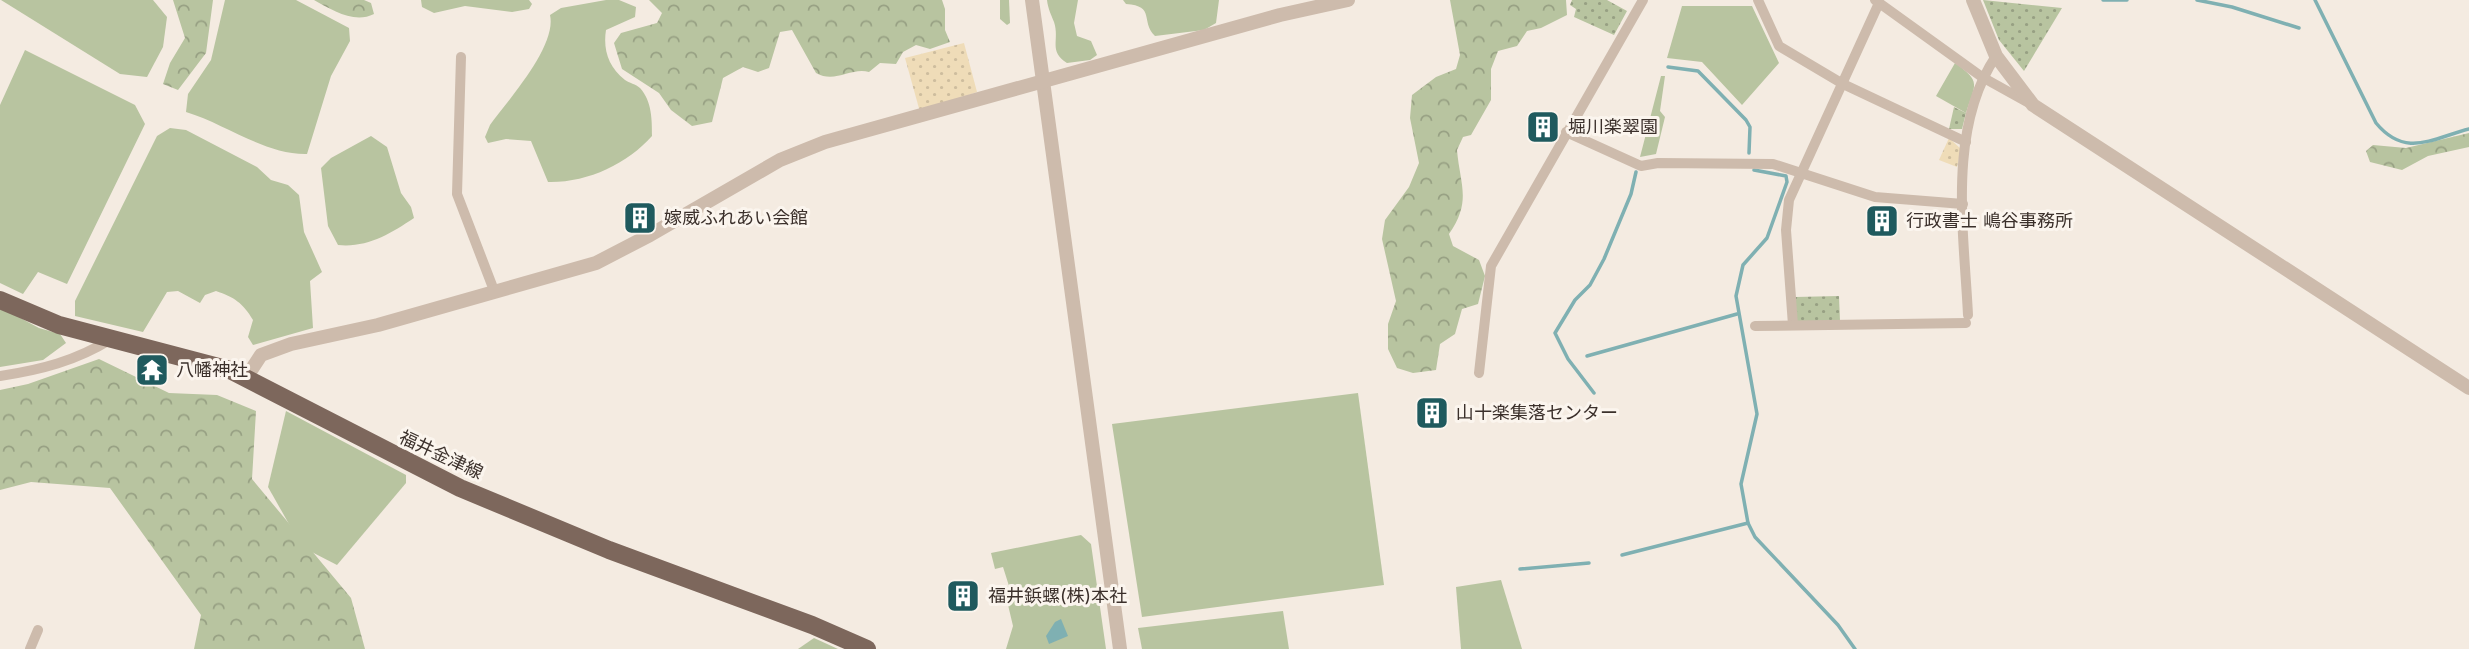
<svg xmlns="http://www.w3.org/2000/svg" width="2469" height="649" viewBox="0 0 2469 649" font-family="Inter,'Noto Sans JP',sans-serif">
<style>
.green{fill:#b8c4a0}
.forest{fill:url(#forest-crowns)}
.sand{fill:url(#sand-dots)}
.garden{fill:url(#garden-dots)}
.water{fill:#7fb0b2}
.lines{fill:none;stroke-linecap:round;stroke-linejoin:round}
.stream{stroke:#7fb0b2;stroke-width:3.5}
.minor{stroke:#cdbbac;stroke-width:10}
.tertiary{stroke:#cdbbac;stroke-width:14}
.primary{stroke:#7d675c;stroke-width:18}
.labels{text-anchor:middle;stroke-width:6;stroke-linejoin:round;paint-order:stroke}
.poi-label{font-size:18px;fill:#3b302b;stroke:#fbf5ee;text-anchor:start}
.street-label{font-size:18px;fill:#3b302b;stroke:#fbf5ee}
</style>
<defs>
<pattern id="forest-crowns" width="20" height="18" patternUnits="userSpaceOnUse" patternTransform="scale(1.75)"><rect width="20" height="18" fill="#b8c4a0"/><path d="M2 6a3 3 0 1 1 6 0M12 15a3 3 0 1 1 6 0" fill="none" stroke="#97a083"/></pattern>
<pattern id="sand-dots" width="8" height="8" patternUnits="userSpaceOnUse" patternTransform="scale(1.75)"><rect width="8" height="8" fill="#efdcb8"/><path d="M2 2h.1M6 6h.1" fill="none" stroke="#cebd9e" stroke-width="1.8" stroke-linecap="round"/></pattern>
<pattern id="garden-dots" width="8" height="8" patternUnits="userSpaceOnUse" patternTransform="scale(1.75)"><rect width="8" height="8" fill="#b8c4a0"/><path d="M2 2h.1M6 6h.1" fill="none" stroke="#97a083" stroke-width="1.8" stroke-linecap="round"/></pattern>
</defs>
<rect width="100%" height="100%" fill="#f4ebe1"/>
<!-- green -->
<g class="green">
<polygon points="1,0 153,0 167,17 163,47 147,77 120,74"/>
<path d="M225 0H296L349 28 350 41 331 76 307 154C265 155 226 124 186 112L188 94 211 60Z"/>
<polygon points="421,0 529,0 532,4 529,9 512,12 465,6 434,13 422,7"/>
<path d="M606 0H619L636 7 635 17 606 30C603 49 608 67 625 80 629 83 636 84 640 88 652 101 652 120 652 136 627 164 587 183 548 182L531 141 506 139 488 143 485 137 490 125C509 99 557 46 550 15L561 8Z"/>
<polygon points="1000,0 1009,0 1010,23 1007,25 1000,19"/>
<path d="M1047 0H1078L1074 23 1077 36 1091 41 1097 55 1090 60 1067 63C1048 51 1060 40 1054 22 1051 14 1048 9 1047 0Z"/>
<path d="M1123 0H1219L1216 23 1204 30 1155 36C1140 21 1156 6 1126 4Z"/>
<polygon points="1682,6 1752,6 1779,63 1742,105 1702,62 1667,58"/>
<polygon points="25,50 135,105 145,124 67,284 38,272 23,294 0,283 0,105"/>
<path d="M1955 63C1982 82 1975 84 1966 113L1936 96Z"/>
<polygon points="1661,76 1665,76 1660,111 1665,117 1656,154 1640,157"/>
<path d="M170 128 186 130 257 167 271 180 288 185 299 195 304 232 322 272 310 281 313 328 253 345 248 337 253 320C243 303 234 297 216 291L205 295 200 303 178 291 167 292 143 332 75 316V301L157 136Z"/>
<path d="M371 136 387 147 401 193 411 207 414 218C390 234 367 248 338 245L328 226 321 168 331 158Z"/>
<polygon points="0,307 39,328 60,334 66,343 43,360 0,367"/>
<polygon points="1358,393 1384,585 1142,617 1112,424"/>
<polygon points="286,411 406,475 406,483 337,565 302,547 268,487"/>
<polygon points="1081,535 1091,544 1106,649 1006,649 1013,626 1004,588 1009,586 1003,567 995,569 991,553"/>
<polygon points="1501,580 1522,649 1461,649 1456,587"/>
<polygon points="1283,611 1289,649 1142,649 1138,628"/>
<polygon points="814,638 838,649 798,649"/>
</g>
<!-- forest -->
<g class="forest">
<polygon points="173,0 213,0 206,53 178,90 163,84 170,63 185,38"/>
<path d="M314 0H364L371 3 374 14C354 24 332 10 314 0Z"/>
<path d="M649 0H942L945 9V30L950 42 930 49 916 45 903 52 896 64 880 63 869 72C851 67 835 84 816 73L792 30 780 32 769 68 758 72 743 67 723 78 712 122 692 126 671 110 659 93 622 69 614 43 621 33 657 23 662 13Z"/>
<path d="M1450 0H1566L1567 15 1541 28 1527 31 1517 46 1498 51 1491 69V100L1471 135 1463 137 1457 150C1460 185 1472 201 1449 234L1453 246 1479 260 1485 276 1478 304 1462 309 1455 334 1440 344 1436 370 1413 373 1397 368 1388 349V324L1396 301 1382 239 1385 220 1409 187 1419 163 1410 118 1412 95 1436 77 1456 69 1460 55Z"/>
<polygon points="2469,133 2469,147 2428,156 2402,170 2370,162 2366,151 2373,145 2406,148"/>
<polygon points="99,359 169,393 217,395 256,411 252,479 351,598 365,649 194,649 201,615 110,488 31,482 0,490 0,390 28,384"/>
</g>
<!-- sand -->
<g class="sand">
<polygon points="964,43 977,92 920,112 905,58"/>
<polygon points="1949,138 1961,149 1957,167 1939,160"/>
</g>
<!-- garden -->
<g class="garden">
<polygon points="1572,0 1607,0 1627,11 1614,35 1574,17 1576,9 1570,5"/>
<polygon points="1983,0 2062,8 2024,71 1999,40"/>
<polygon points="1954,107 1966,113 1962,129 1949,129"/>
<polygon points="1839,296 1840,321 1796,323 1795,297"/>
</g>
<!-- water -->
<polygon class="water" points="1061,619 1068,636 1049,644 1046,636 1055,622"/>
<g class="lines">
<!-- stream -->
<g class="stream">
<polyline points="2103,0 2127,0"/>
<polyline points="2197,0 2232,7 2299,28"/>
<path d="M2315 0 2376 123C2405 158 2431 139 2469 129"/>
<polyline points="1668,67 1698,71 1746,120 1750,127 1749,153"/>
<polyline points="1754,170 1786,176 1787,182 1767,238 1743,265 1736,296 1757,414 1741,484 1748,523 1755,537 1838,625 1855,649"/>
<polyline points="1587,356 1737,314"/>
<polyline points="1594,393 1568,359 1555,333 1575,300 1590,285 1604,259 1631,194 1636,172"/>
<polyline points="1622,555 1748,523"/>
<polyline points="1520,569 1589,563"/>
</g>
<!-- minor -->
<g class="minor">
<polyline points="1758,0 1779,46 1843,84 1966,142"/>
<polyline points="1875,0 1982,77 2027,102"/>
<polyline points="461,57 457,194 495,293"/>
<polyline points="1566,132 1641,166 1658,163 1773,164 1875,197 1963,204"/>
<path d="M1968 315C1964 232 1947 129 1996 56"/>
<polyline points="1793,325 1786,230 1789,200 1879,3"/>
<polyline points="1755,326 1966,323"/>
<polyline points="1479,373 1491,266 1643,0"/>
<path d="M0 376C40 370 76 361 111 339"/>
<polyline points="30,649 38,630"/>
</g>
<!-- tertiary -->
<g class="tertiary">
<polyline points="1032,0 1120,649"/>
<polyline points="1973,0 1996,56 2033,105 2469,388"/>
<polyline points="246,378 261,355 291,344 378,325 596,263 650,235 780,160 825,142 1280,15 1348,0"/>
</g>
<!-- primary -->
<polyline class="primary" points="0,300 59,325 230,370 460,488 609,550 812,625 867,649"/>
</g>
<!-- icons -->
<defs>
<symbol id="building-square" viewBox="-11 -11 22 22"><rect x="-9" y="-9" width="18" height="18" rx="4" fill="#1f5a5e" stroke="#fbf5ee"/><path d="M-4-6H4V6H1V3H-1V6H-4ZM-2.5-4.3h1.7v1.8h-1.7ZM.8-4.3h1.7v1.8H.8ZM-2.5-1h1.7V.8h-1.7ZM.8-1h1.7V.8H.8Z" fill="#fff"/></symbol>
<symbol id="temple-square" viewBox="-11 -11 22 22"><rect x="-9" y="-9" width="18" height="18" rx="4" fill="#1f5a5e" stroke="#fbf5ee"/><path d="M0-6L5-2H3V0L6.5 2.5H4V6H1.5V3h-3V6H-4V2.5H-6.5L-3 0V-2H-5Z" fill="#fff"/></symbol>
</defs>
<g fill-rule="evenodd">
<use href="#building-square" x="1524" y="108" width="38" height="38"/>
<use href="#building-square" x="621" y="199" width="38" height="38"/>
<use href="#building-square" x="1863" y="202" width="38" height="38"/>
<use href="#temple-square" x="133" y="351" width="38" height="38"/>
<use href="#building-square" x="1413" y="394" width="38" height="38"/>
<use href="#building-square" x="944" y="577" width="38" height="38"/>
</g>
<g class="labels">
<!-- poi labels -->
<g class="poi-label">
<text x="1568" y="133">堀川楽翠園</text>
<text x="664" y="224">嫁威ふれあい会館</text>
<text x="1906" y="227">行政書士 嶋谷事務所</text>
<text x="176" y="376">八幡神社</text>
<text x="1456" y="419">山十楽集落センター</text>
<text x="988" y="602">福井鋲螺(株)本社</text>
</g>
<!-- street labels -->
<g class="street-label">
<text transform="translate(441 455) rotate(25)" y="6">福井金津線</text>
</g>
</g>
</svg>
